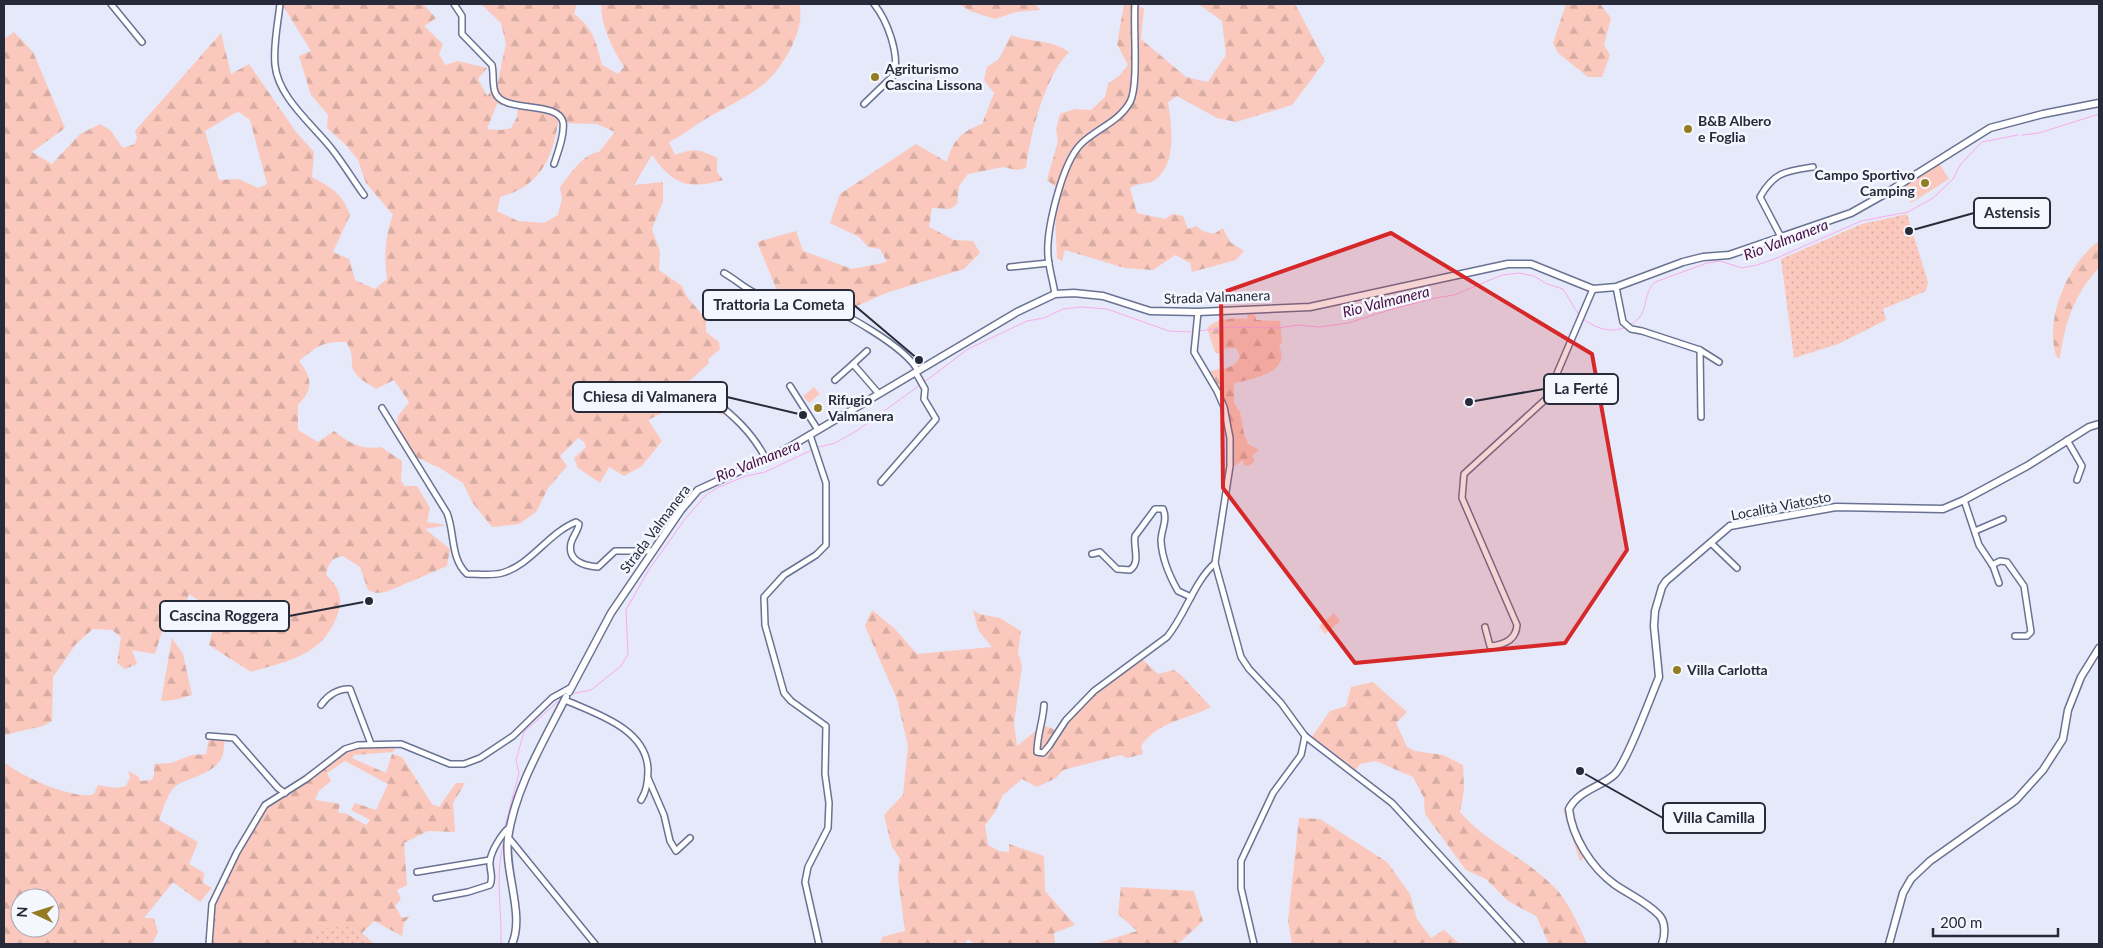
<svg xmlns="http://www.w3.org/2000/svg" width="2103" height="948" viewBox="0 0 2103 948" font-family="Lato,sans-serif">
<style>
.grass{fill:#fbc8bd}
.forest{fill:url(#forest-firs);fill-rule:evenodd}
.park{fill:url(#park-dots)}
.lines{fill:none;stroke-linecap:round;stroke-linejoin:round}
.stream{stroke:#f9acec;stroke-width:1}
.minor-casing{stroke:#697293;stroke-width:8}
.tertiary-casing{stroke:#697293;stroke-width:9}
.minor{stroke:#fff;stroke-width:5}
.tertiary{stroke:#fff;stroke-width:6}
.marked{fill:#d62828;fill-opacity:0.2;stroke:#d62828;stroke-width:4;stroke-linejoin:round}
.poi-dot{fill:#947c23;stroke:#f5f7ff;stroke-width:2}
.labels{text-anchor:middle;stroke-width:5;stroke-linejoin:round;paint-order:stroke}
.poi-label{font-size:14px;font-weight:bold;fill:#272b39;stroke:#f5f7ff;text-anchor:start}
.street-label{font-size:14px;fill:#272b39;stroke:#f5f7ff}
.water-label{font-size:15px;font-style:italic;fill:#490f43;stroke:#f5f7ff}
.leader{fill:none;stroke:#272b39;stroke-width:2}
.callout-dot{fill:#272b39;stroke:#f5f7ff;stroke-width:2}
.callout{fill:#f5f7ff;stroke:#272b39;stroke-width:2}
.callout-label{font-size:15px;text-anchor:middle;font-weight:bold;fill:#272b39}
</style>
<defs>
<pattern id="forest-firs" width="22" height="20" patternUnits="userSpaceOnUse" patternTransform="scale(1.25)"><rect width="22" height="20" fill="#fbc8bd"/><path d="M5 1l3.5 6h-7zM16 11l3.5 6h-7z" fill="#d7aca3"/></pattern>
<pattern id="park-dots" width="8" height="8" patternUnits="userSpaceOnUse" patternTransform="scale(1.25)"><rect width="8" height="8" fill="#fbc8bd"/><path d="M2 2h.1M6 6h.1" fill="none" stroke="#d7aca3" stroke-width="1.8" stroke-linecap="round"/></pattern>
</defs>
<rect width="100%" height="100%" fill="#e5e9f9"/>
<!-- grass -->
<g class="grass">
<polygon points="1939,163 1949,179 1911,203 1901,186"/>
<polygon points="814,387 820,394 809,403 803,396"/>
<polygon points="1334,613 1340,621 1325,634 1319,626"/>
<polygon points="1563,810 1567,810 1569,824 1585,856 1580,861"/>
</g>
<!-- forest -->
<g class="forest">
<path d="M282 4H423L436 18 424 26 443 44 439 54 445 65 458 61 487 68 478 79 487 96 497 85 506 44 501 23 481 4H577L574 14C594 29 596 42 602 65L618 74 624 67C612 48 601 26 601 4H799C807 28 782 69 764 84 745 99 724 108 704 120 692 127 682 136 669 142L675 155C692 148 701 149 717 158V172L723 180C687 190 674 185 652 155L634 185 663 182V201L652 229 660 252 659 270 682 286 687 297 706 319V332L719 342 720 349 708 359 709 363 685 385 709 397 732 415 719 414 711 407 666 411 648 420 662 441 642 466 624 476 609 467 600 483 578 468 574 458 586 447 584 442 578 438 560 456 567 466 548 488 536 512 519 524 492 527 472 502 463 483 440 468 409 454 396 431 398 416 409 402 394 380 376 389C369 384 358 379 354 371 349 360 356 357 346 342 322 341 316 347 299 361 313 379 313 389 298 405V430L318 442 334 431C349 443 361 450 381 447L402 461 401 481 405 486H417L430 508 427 522 447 525 425 529 450 549 447 566 386 592 376 593 368 590 360 567 343 556C331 558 328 564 326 575 339 587 344 599 337 616 322 656 288 661 251 672L209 645 217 613 189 594 176 630 164 625 155 654 132 650 137 664 125 669 117 663 121 637 112 630 93 629 76 644 53 677 52 721 43 726 4 735V39L14 32 33 52 65 128 32 152 52 164 80 134 100 124 110 130 123 148 135 144 137 137 135 131 221 33 231 74 249 64 296 132 314 152 312 177C332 188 342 193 350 215L333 252 349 259 355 280 375 289 387 279C384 257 385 236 393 215L366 183 358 160 346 145 327 128 328 115 311 95 299 56 311 51ZM497 104 518 107 517 117 511 128 501 130 487 129ZM239 112 250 120 267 184 258 188 239 179 219 180 205 131 235 113ZM558 123 597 124 615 132 599 152C582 154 570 175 560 187L562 199 558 215 544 223 518 221 497 211 500 197C539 187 552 160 558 123Z"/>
<polygon points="959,4 1035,4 1040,10 1016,12 995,19 970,11"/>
<path d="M1124 4H1136L1144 9 1141 39 1186 77 1208 82 1226 55 1222 21 1201 6 1194 4H1295L1325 61 1292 105 1236 122 1217 118 1177 96 1168 102C1172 127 1177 163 1155 180 1148 185 1137 182 1130 188L1137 213 1165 219 1172 214 1183 216 1188 229 1196 226 1203 231 1214 234 1223 228 1230 242 1244 251 1236 260 1192 272 1190 263 1175 255 1153 270 1125 268 1065 250 1062 261 1057 258 1055 215 1061 191 1047 180 1058 141 1056 130 1060 114 1075 109 1091 110 1105 97 1108 84 1120 75 1128 65 1117 44Z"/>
<polygon points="1566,4 1600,4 1611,18 1604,45 1610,55 1602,77 1588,77 1558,53 1553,43"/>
<path d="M1011 35C1031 43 1052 39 1069 52 1045 76 1030 134 1026 168L1017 170 1003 167 968 174 959 186 957 204 950 209 932 208 929 227 954 240 973 241 980 253 964 269 886 293 839 314 814 308 805 297 786 312 757 242 796 231 803 251 852 269 887 262 880 249 868 247 859 237 830 223 840 194 916 144 947 162C952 141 962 131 982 124L994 93 984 80 987 67 999 59Z"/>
<path d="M2099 241V268C2075 292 2064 325 2060 358H2057C2043 321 2068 263 2099 241Z"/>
<path d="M1254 310 1256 320 1280 321 1282 342 1279 346C1292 372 1253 379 1234 383V403L1240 412 1244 434 1248 444 1259 450 1252 456 1255 461 1249 466 1244 465 1243 460 1235 466H1230V438L1224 407 1206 374C1217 365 1233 374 1240 356L1236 348 1223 349 1219 354 1215 352 1207 328C1217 318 1233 318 1247 319L1248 312Z"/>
<path d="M872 610 894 628 917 654 992 647 978 630 973 610 979 614 1000 618 1021 631 1018 652 1022 666 1014 723 1017 746 1043 725 1058 731 1083 702 1141 658 1158 674 1174 670 1181 675 1211 707C1186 720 1158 721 1141 746L1143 754 1127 758 1121 755 1063 770 1056 778 1037 787 1022 779 1003 795 995 812 985 825 988 845 999 851 1009 852V844L1044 856 1045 891 1075 925 1054 933 1055 943H1098L1137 931 1118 914 1121 887 1194 891 1203 921 1178 944H974L968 939 965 944H880L882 937 905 931 898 878 900 859 892 847 884 815 903 795 908 746 897 699 865 626Z"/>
<polygon points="172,638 183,654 192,695 174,700 161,701"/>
<path d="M1373 682 1407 712 1396 723 1407 747 1415 751 1443 755 1463 765 1464 790 1460 812C1487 844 1529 859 1557 890 1568 902 1581 929 1587 944H1549L1536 916 1508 901 1486 879 1466 870 1425 814 1424 798 1413 777 1376 761 1360 764 1355 771 1311 738 1330 711 1346 706 1351 687Z"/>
<path d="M221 737 225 738C224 743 224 749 223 754 219 772 191 777 177 785 168 791 163 810 159 820L198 842 189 864 204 873 203 883 212 888 200 902 173 882 144 918H154L158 932 152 944H4V762C18 775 75 801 94 794L98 785 115 788 126 786 130 777 128 771 138 776 140 781 152 780 154 775V764L171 763 192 755 206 754 209 738 217 740ZM20 898H50V928H20Z"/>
<path d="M397 745 393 752 354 755 352 758 386 773 392 754 402 757 432 804 439 807 456 783H465L453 803 455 832 428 831 404 843 407 885 397 890 401 899 395 906 402 918 410 916 404 923 402 936 374 921 361 934 372 944H210L214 904 225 877 266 808 325 768 345 751 360 746ZM345 761 388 784 376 810 355 803 351 810 370 820 366 825 345 813H338L340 804 315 800 319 791 331 781 327 773Z"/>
<polygon points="1299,818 1320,819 1387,862 1410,894 1417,919 1431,938 1444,930 1460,944 1292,944 1288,921"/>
</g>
<!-- park -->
<g class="park">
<polygon points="1907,214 1928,282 1926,291 1883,309 1886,320 1838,344 1794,358 1781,259 1862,224"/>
<polygon points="354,926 374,944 299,944 321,929"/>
</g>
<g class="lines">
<!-- stream -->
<g class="stream">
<polyline points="2022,135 2039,133 2099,114"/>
<path d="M1582 318C1595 328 1610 334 1626 327"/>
<path d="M1630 325C1651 314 1641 295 1655 282L1707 263 1720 261 1742 268 1757 265 1777 258 1861 221 1908 212 1933 198 1953 179 1960 165 1982 142 2018 135"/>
<polyline points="1199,331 1229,327 1277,328 1298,325 1320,327 1348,323 1396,308 1435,298 1454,295 1502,275 1519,273 1534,276 1547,284 1563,289 1579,315"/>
<polyline points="923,383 968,349 1027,321 1044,318 1063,309 1081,307 1107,309 1169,331 1191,332"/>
<polyline points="815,448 835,443 858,430 920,385"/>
<polyline points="571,694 591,690 621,666 628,654 626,610 648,571 685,519 706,495 719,487 746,476 765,472 812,450"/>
<polyline points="505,826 519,773 516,760 524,732 563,697"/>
<path d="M501 944C502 910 495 878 503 844"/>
</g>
<defs>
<g id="minor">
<polyline points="111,4 142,42"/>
<path d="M280 4C278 23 273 46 275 65 278 97 312 124 331 148 343 163 353 180 364 195"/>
<path d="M454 4 462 16V34L492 65C494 74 492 84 495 92 502 114 558 100 563 122 565 134 558 152 554 164"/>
<path d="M864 104 894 75C900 54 887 20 874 4"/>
<path d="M1781 237 1760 197C1774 172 1786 171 1813 167"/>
<polyline points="1010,267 1049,263"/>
<path d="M724 273C735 279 745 289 757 294 774 300 796 297 814 302 841 310 906 347 918 371"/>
<polyline points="1616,287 1623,322 1631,329 1642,331 1700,350 1701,417"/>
<path d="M1055 294C1053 281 1049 269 1048 256 1046 230 1062 163 1081 144 1096 129 1119 122 1130 102 1139 86 1133 27 1135 4"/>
<polyline points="1198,312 1194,352 1217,391 1224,407 1230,438 1230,466 1215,563 1241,657 1249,669 1281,703 1305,736 1392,803 1521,944"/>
<polyline points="1700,350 1719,362"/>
<polyline points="853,364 867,351"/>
<polyline points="835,380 853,364 879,394"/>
<polyline points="790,386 818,430"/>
<path d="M709 397C733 415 752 432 766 459"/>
<path d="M382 408 447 513C455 533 450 558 467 574 479 574 491 576 502 573 531 565 548 533 576 522L579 524C578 531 573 536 571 543 567 561 584 566 598 567L615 551H652"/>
<polyline points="810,435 826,483 826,545 816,555 784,575 764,597 765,625 784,693 791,701 826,726 825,774 829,803 828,828 808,867 805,882 819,944"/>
<polyline points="2067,440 2082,466 2077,480"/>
<polyline points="881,482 936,419 924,399 925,389 916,373"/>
<polyline points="1964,500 1979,545 1993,566 1999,583"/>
<polyline points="1975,531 2003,519"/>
<polyline points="1711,543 1737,568"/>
<path d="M1092 554 1100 552 1117 569 1130 570C1141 562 1133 548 1135 536L1155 509H1163C1168 520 1161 530 1161 541 1162 558 1170 577 1178 591L1191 597"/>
<polyline points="1992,565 2000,561 2007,562 2024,586 2031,632 2027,636 2015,636"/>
<path d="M1485 627 1490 646C1504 645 1516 640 1517 625L1462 498 1464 474 1546 399 1593 289"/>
<path d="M565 700C597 714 647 729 648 770 648 781 647 791 641 800"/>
<path d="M321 705C327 696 338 688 350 689L371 744"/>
<path d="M1044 705C1043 722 1037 735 1037 752L1043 753 1049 746 1066 720 1094 691 1167 637C1186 614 1193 583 1215 563"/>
<polyline points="209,736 234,738 278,788 285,793"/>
<polyline points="648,778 664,815 670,841 676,851 690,838"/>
<polyline points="508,837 595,944"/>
<polyline points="417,872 490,860"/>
<path d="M436 898 468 892 490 885C494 876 489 870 490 861 491 851 502 833 510 827"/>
<polyline points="209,944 212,904 237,852 265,805 306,779 345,749 358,745 401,744 450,764 464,764 480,758 513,736 552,698 570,688"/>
<polyline points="1254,944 1241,888 1241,861 1273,793 1301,755 1305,736"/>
</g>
<g id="tertiary">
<polyline points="569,692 611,613 681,510 698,490 781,452 1017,312 1055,294 1074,293 1103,296 1150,311 1198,312 1310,307 1508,264 1531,264 1593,289 1616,287 1683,262 1703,257 1729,255 1851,213 1883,195 1990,128 2043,114 2099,103"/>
<path d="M512 944C525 915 504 872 508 838 515 788 544 741 566 697"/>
<path d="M1662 944C1665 936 1666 922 1659 915 1647 902 1628 894 1614 884 1592 868 1572 837 1569 809 1579 790 1599 788 1614 775 1626 765 1651 696 1659 677L1654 626 1655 611 1662 587 1666 581 1730 526 1836 507 1943 509 1964 500 2027 466 2089 427 2099 424"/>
<polyline points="1889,944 1903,893 1911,879 1930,861 2016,800 2043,770 2063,739 2068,710 2081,677 2099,648"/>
</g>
</defs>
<!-- minor casing -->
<use href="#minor" class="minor-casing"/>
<!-- tertiary casing -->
<use href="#tertiary" class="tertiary-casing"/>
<!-- minor -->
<use href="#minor" class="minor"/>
<!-- tertiary -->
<use href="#tertiary" class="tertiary"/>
</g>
<!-- marked area -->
<path class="marked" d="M1391 233 1592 354 1627 550 1565 643 1355 663 1223 488 1221 293Z"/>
<!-- markers -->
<g class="poi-dot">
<circle cx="875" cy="77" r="5"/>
<circle cx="1688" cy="129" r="5"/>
<circle cx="1925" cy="183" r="5"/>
<circle cx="818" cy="408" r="5"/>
<circle cx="1677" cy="670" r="5"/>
</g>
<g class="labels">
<!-- poi labels -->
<g class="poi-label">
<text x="885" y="74">Agriturismo<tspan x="885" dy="16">Cascina Lissona</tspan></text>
<text x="1698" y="126">B&amp;B Albero<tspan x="1698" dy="16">e Foglia</tspan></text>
<text x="1915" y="180" text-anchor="end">Campo Sportivo<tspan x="1915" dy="16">Camping</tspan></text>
<text x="828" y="405">Rifugio<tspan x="828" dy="16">Valmanera</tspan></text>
<text x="1687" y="675">Villa Carlotta</text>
</g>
<!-- street labels -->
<g class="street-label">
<text transform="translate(1217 297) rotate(-2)" y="5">Strada Valmanera</text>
<text transform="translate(1781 506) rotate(-11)" y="5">Località Viatosto</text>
<text transform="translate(655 529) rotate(-53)" y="5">Strada Valmanera</text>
</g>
<!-- water labels -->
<g class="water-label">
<text transform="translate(1786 240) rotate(-21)" y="5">Rio Valmanera</text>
<text transform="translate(1386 302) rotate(-14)" y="5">Rio Valmanera</text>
<text transform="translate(758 461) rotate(-22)" y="5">Rio Valmanera</text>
</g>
</g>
<!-- callouts -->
<path class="leader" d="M1909 231L1974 213M919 360L854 305M1469 402L1544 389M803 415L727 397M369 601L289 616M1580 771L1663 818"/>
<g class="callout-dot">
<circle cx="1909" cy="231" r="5"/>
<circle cx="919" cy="360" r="5"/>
<circle cx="1469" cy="402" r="5"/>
<circle cx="803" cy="415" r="5"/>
<circle cx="369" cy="601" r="5"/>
<circle cx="1580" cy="771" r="5"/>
</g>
<g class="callout">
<rect x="1974" y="198" width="76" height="30" rx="5"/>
<rect x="703" y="290" width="151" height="30" rx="5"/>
<rect x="1544" y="374" width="74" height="30" rx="5"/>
<rect x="573" y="382" width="154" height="30" rx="5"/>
<rect x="160" y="601" width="129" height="30" rx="5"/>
<rect x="1663" y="803" width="102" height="30" rx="5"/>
</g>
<g class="callout-label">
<text x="2012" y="218">Astensis</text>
<text x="779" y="310">Trattoria La Cometa</text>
<text x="1581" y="394">La Ferté</text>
<text x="650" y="402">Chiesa di Valmanera</text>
<text x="224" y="621">Cascina Roggera</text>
<text x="1714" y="823">Villa Camilla</text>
</g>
<!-- border -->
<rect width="2103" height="948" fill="none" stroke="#272b39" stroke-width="10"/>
<!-- north arrow -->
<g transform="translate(35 913) rotate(274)"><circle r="24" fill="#f5f7ff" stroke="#a3a5b0"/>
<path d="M0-4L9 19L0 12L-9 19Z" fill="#947c23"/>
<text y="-8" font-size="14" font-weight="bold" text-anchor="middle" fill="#272b39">N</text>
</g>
<!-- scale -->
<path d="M1933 928v8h125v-8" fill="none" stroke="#272b39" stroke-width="2.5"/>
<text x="1940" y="928" font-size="15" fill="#272b39" stroke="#f5f7ff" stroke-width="4" paint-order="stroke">200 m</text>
</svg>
